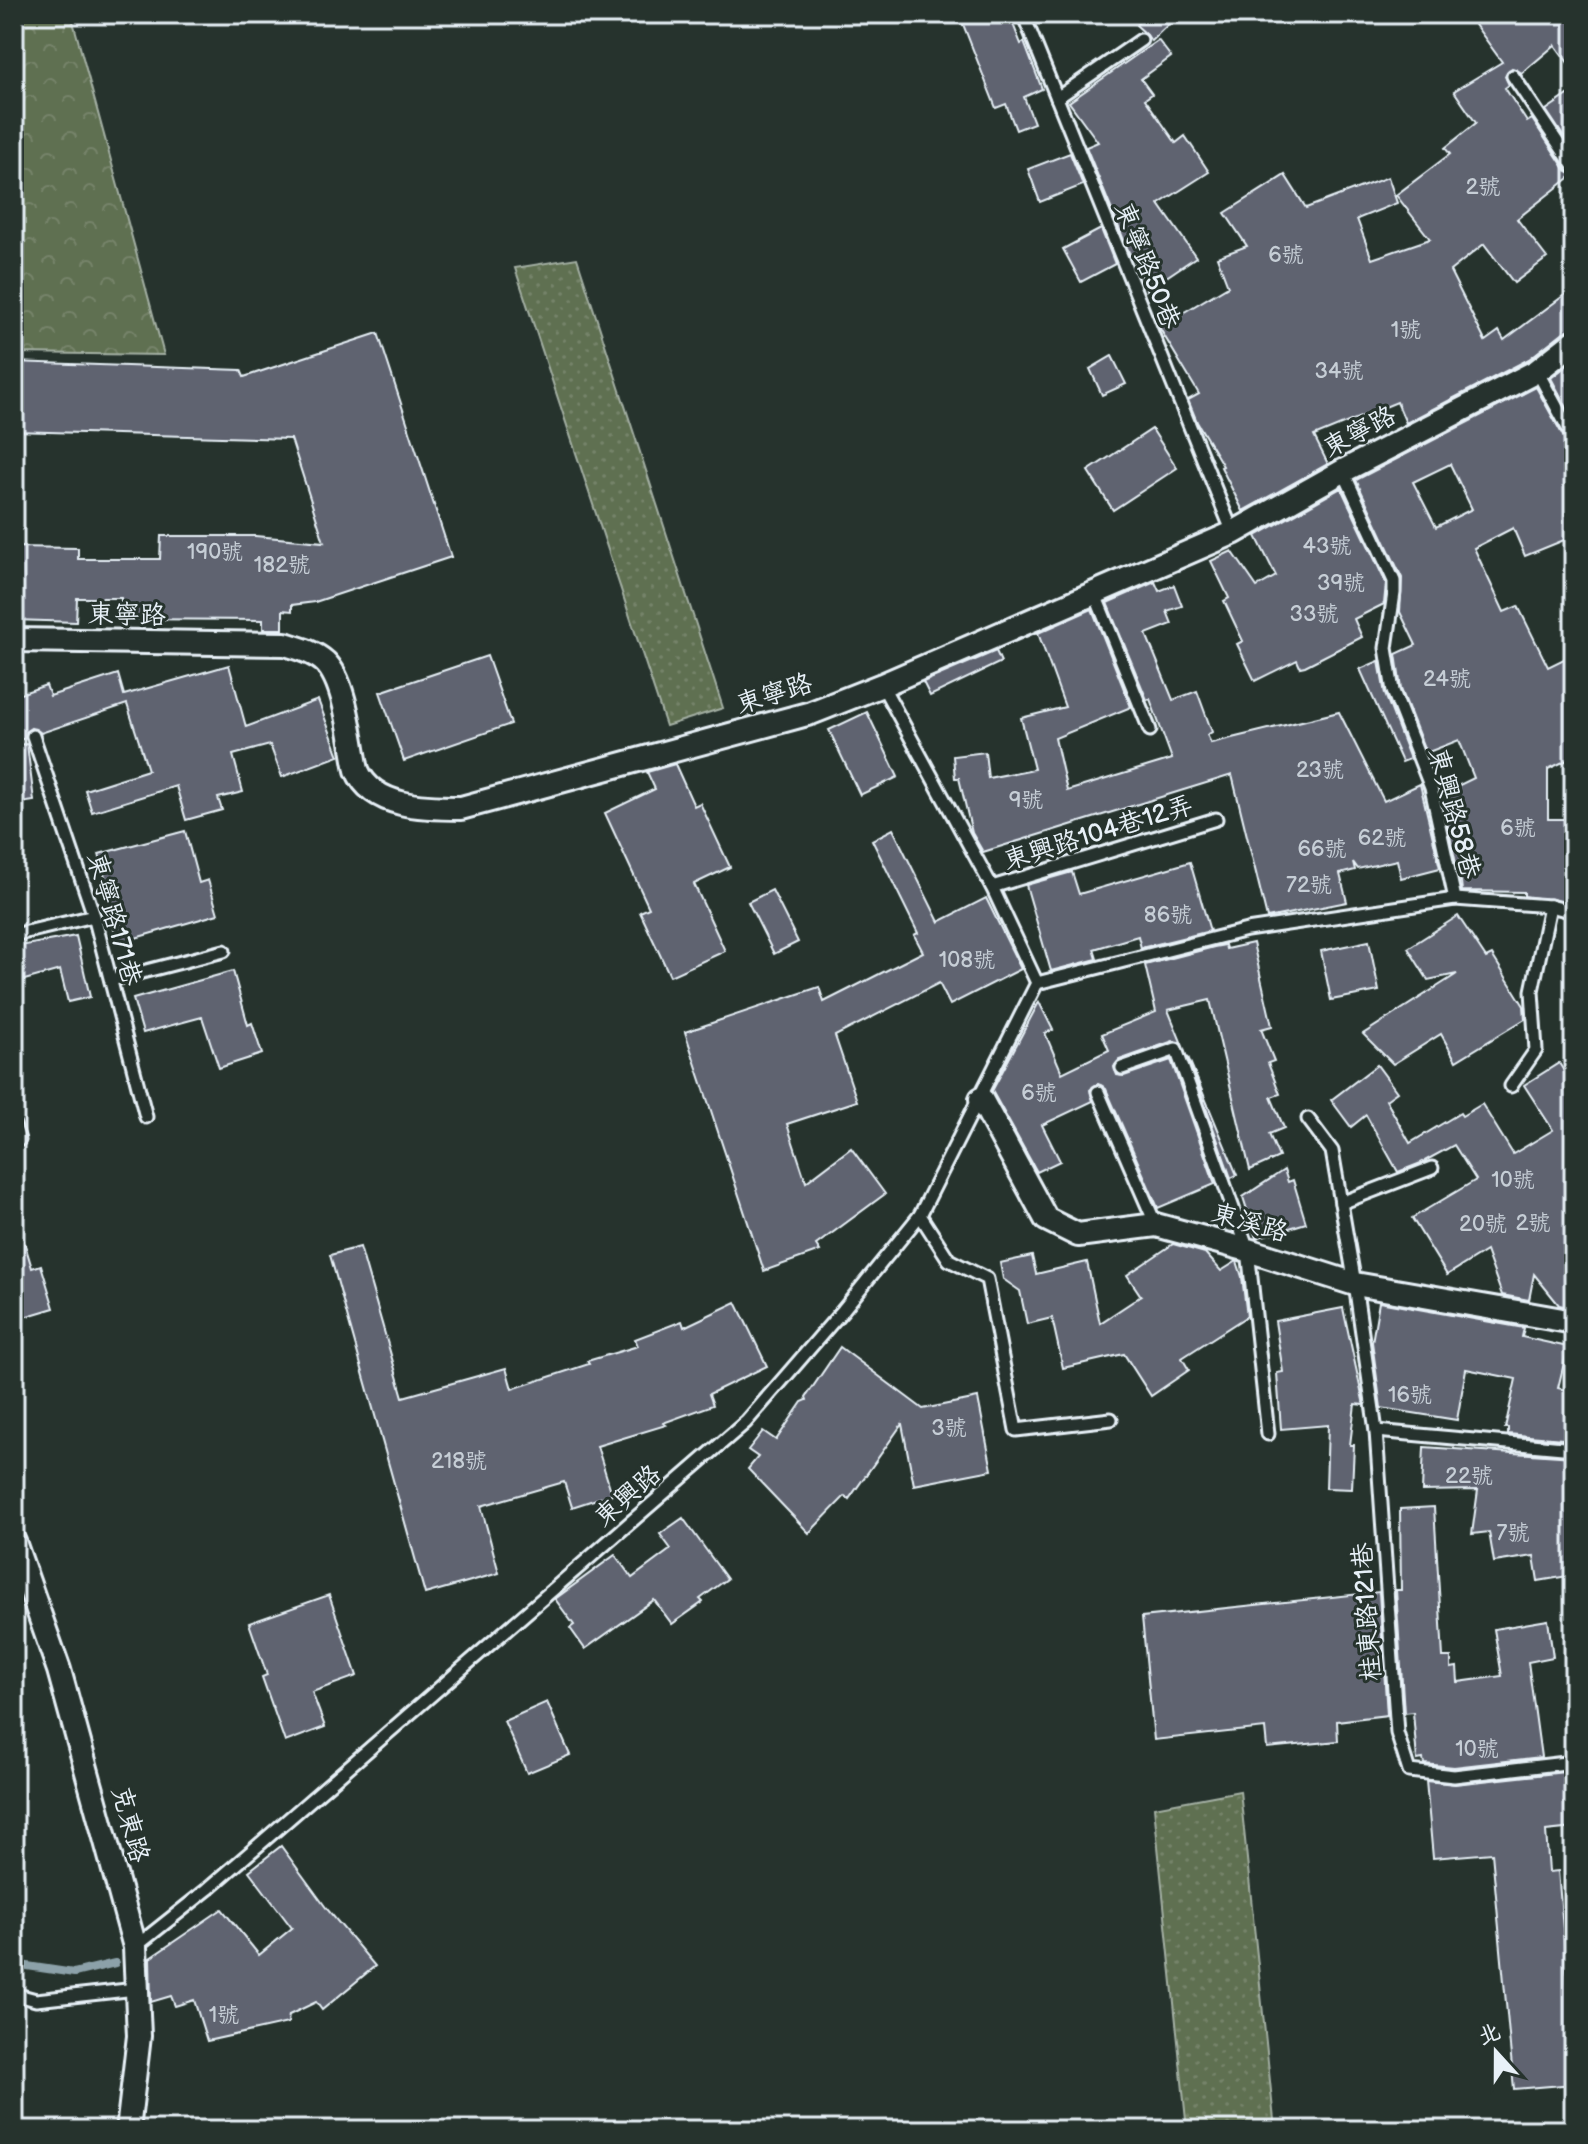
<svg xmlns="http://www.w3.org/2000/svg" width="1588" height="2144" viewBox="0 0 1588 2144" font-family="'Balsamiq Sans','LXGW WenKai TC',sans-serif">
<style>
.grass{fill:url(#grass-dots);stroke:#a4b0a4;stroke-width:2}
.forest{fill:url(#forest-crowns);stroke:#a4b0a4;stroke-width:2}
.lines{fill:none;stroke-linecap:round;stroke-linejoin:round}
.stream{stroke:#8ca1a9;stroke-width:8}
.building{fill:#5f6370;stroke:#e8f1f8;stroke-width:2;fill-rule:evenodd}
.service-casing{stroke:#e8f1f8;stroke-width:17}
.minor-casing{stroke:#e8f1f8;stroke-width:28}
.service{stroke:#26332d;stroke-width:11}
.minor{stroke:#26332d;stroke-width:22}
.labels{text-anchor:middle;stroke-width:6;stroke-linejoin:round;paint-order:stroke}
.number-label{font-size:22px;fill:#c6ced6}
.street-label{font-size:26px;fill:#e8f1f8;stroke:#26332d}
</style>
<defs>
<pattern id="grass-dots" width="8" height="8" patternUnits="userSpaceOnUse" patternTransform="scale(2)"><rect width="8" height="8" fill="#5f6f51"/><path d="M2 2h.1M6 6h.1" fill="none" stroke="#76846b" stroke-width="1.8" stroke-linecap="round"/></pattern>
<pattern id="forest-crowns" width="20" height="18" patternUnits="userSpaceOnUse" patternTransform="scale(2)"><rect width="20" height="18" fill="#5f6f51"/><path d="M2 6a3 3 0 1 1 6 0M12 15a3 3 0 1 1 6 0" fill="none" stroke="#76846b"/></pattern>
</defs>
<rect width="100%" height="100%" fill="#26332d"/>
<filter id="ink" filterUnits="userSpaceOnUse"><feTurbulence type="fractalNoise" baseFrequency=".0125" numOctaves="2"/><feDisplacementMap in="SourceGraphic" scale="16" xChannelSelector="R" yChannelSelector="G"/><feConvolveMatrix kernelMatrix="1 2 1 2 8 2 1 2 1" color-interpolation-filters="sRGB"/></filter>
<g filter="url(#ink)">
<!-- grass -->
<g class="grass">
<polygon points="577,258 723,708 666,726 515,268"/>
<polygon points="1240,1791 1275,2130 1187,2130 1154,1807"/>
</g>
<!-- forest -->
<polygon class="forest" points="14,14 71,14 164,355 14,353"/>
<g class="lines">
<!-- stream -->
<polyline class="stream" points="14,1964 74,1973 115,1963"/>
</g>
<!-- building -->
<g class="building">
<polygon points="959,14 1009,14 1021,44 1024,42 1042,89 1024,97 1034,123 1016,130 1006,104 996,108"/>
<polygon points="1147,14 1179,14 1151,41 1147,35 1136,25"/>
<polygon points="1483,14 1574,14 1574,71 1555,45 1522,73 1512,68 1505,76 1509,85 1505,88 1527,122 1532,119 1567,172 1573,175 1517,219 1547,258 1514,283 1484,244 1450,271 1485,341 1499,331 1504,340 1574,288 1574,328 1565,331 1529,359 1406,423 1397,402 1314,436 1328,464 1243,511 1221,467 1223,466 1197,422 1188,400 1199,394 1159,327 1228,286 1217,257 1247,246 1225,213 1285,175 1306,208 1388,177 1397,203 1357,219 1372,259 1430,239 1396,195 1450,154 1445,148 1476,123 1454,91 1502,62 1473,22"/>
<polygon points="1158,40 1171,57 1141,79 1152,94 1145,99 1176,143 1185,136 1209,172 1159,204 1196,257 1147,290 1132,254 1130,255 1086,147 1098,142 1069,102"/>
<polygon points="1574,91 1574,152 1546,110"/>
<polygon points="1070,153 1083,185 1040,202 1028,169"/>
<polygon points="1101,229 1115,264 1081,282 1063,249"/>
<polygon points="378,333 451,557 315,602 292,605 292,611 283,610 283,629 263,629 263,620 121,619 121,598 77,598 76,622 14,620 14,547 78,548 78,559 160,559 161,536 255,536 324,542 291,439 14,431 14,362 241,370 244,377"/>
<polygon points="1112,356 1126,384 1102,395 1090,369"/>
<polygon points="1574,360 1574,421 1551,378"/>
<path d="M1536 387 1567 443 1574 447V536L1525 556 1513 528 1474 548 1504 612 1518 606 1548 667 1574 654V757L1548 769V819H1574V903L1524 896V892L1462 891 1459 863 1456 864 1441 794 1474 778 1459 740 1426 753 1401 689 1396 654 1416 645 1400 612 1402 578 1356 480ZM1450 464 1472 509 1436 527 1413 482Z"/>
<polygon points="1152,429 1177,468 1113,510 1088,471"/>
<polygon points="1341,488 1386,583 1384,604 1354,619 1362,637 1305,666 1300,667 1297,660 1255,681 1237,644 1243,641 1224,601 1229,598 1211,561 1232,551 1257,587 1276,576 1256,536"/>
<polygon points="1155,582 1159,591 1174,585 1182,606 1167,611 1172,624 1146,634 1173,700 1197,691 1212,732 1207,735 1211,743 1339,712 1384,801 1420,784 1440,868 1401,878 1397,860 1358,869 1353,862 1355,870 1340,874 1347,902 1267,918 1232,775 983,852 972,833 959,778 955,778 953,756 985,752 988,778 1034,769 1021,718 1065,707 1038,633 1092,609 1131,707 1055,738 1067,791 1172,759 1150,699 1147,700 1107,603"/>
<polygon points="996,651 1001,662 930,696 923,682"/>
<polygon points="487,656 511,724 404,761 380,692"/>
<polygon points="1379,661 1385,694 1410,759 1402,762 1360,669"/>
<polygon points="229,665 246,727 318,700 339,756 282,777 270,745 233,755 243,792 218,798 222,810 186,820 176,786 92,812 85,790 148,770 127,704 41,733 31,728 26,731 25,738 14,742 14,696 46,685 50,696 118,674 124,695"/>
<polygon points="867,712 898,777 860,795 829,730"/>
<polygon points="27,744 34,801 14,804 14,745"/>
<polygon points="675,764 694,806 700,803 730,867 694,884 725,951 670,976 640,912 649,908 605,813 655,789 647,772"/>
<polygon points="893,829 939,922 986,898 1021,969 950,1005 939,983 835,1036 857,1101 787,1124 806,1182 851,1148 885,1194 816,1245 820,1251 764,1271 685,1032 819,987 824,1002 923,952 914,935 918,933 872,840"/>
<polygon points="185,831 199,883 208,880 218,914 118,943 109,909 113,908 99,854"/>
<polygon points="1190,862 1210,931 1141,948 1138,936 1094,949 1097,959 1051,971 1026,885 1072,872 1079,894"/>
<polygon points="772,890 798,942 774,954 748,902"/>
<polygon points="1458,916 1486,958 1492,955 1524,1006 1525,1019 1456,1061 1441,1034 1393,1064 1363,1034 1457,974 1428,980 1408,948"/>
<polygon points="76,936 90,997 68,1002 60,970 14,983 14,947"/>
<polygon points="1369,941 1379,991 1331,1000 1321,951"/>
<polygon points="1253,943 1272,1026 1261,1029 1274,1061 1268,1063 1280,1094 1271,1097 1284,1128 1269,1134 1279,1157 1250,1170 1210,1000 1168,1010 1182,1044 1173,1041 1119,1060 1114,1067 1117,1075 1124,1076 1171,1060 1215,1184 1158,1208 1106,1089 1098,1084 1090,1090 1093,1101 1042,1125 1060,1161 1037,1172 992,1091 1039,1002 1053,1030 1045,1033 1062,1073 1109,1050 1102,1034 1156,1012 1145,965 1214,947 1225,945 1226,949"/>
<polygon points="233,971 248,1025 252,1023 262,1054 219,1068 202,1017 143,1033 133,999"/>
<polygon points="1188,1057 1237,1175 1231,1178"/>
<polygon points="1559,1063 1574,1087 1574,1308 1559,1305 1534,1274 1529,1300 1502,1295 1486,1251 1447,1275 1412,1218 1476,1180 1454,1145 1421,1163 1398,1172 1366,1115 1351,1127 1331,1100 1377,1065 1397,1092 1386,1100 1410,1143 1460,1113 1462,1116 1482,1104 1513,1154 1553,1130 1524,1085"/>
<polygon points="1284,1170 1288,1182 1293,1180 1306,1223 1256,1238 1243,1197"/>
<polygon points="19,1225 32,1268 41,1265 54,1308 14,1320 14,1226"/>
<polygon points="1173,1244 1205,1253 1221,1271 1237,1261 1242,1277 1247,1316 1182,1358 1189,1370 1151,1396 1124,1354 1063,1368 1052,1318 1027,1324 1020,1291 1003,1279 1000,1263 1032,1256 1036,1274 1087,1262 1100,1323 1141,1296 1127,1275"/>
<polygon points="360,1247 403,1397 506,1368 512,1389 589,1364 587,1361 638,1346 635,1339 682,1321 684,1327 736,1302 767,1366 709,1394 713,1405 663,1423 666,1425 597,1446 612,1494 572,1507 564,1482 481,1506 499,1573 425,1594 330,1255"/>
<polygon points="1379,1302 1524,1328 1522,1337 1568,1347 1558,1388 1574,1392 1574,1440 1508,1434 1508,1428 1505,1428 1516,1379 1466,1369 1457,1420 1381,1408 1372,1342"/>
<polygon points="1343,1308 1364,1405 1355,1404 1350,1445 1354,1445 1352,1489 1326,1488 1328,1425 1281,1429 1277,1373 1283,1372 1275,1321"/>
<polygon points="840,1347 923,1409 978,1398 992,1470 914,1485 902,1424 849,1499 845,1496 809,1533 748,1469 758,1457 748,1450 763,1431 776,1440 802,1402 807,1400 806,1397"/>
<polygon points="1424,1447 1574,1457 1574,1575 1538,1581 1534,1556 1494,1562 1489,1532 1472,1534 1478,1490 1422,1491"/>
<polygon points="1434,1507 1443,1657 1451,1657 1451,1668 1457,1667 1458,1682 1502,1676 1494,1629 1548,1620 1553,1657 1528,1662 1541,1757 1454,1767 1424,1764 1423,1759 1417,1760 1413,1712 1404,1713 1396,1590 1401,1590 1400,1509"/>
<polygon points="683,1518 727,1579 700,1599 703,1602 672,1624 654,1600 585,1649 570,1628 574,1625 555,1599 615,1555 632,1578 671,1549 660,1534"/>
<polygon points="1379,1592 1387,1715 1337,1721 1338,1741 1267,1748 1265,1728 1154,1740 1142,1617"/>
<polygon points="329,1595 357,1676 312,1692 325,1727 285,1742 262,1677 267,1675 249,1623"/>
<polygon points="547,1702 570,1755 527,1773 504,1721"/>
<polygon points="1574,1771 1574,1828 1546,1831 1549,1872 1558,1871 1574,2055 1574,2084 1514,2089 1492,1853 1433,1858 1426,1781 1455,1784"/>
<polygon points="281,1846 327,1909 375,1966 322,2010 316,2002 289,2015 288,2023 207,2041 194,2000 175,2006 171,1996 151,2002 150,1958 222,1909 259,1955 292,1928 249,1871"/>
</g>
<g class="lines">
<defs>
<g id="service">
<polyline points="1023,14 1233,533"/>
<polyline points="1513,76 1574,167"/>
<polyline points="1057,98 1141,40"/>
<polyline points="1537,371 1574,439"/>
<polyline points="1094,592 1150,730"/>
<polyline points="882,685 992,887 1037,983"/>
<polyline points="33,736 94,916 146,1117"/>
<polyline points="992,887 1216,819"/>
<polyline points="1455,899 1550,906 1574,912"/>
<polyline points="14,935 94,916"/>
<polyline points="111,980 224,951"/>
<polyline points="1037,983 1247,930 1455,899 1431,788 1393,691 1386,648 1394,593 1394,581 1343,471"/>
<polyline points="1122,1068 1176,1049 1248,1250 1268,1434"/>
<polyline points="1511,1086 1536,1050 1532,991 1550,906"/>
<polyline points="1098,1092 1156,1225"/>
<polyline points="1308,1119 1332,1151 1355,1284 1376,1431 1397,1733 1409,1771 1454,1776 1574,1762"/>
<polyline points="14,1125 19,1140"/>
<polyline points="1341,1203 1432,1168"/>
<polyline points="920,1215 949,1260 987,1279 1016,1430 1111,1419"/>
<polyline points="1376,1431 1574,1449"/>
<polyline points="135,1947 208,1889 746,1422 843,1310 920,1215 1037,983"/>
<polyline points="14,1994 36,2000 136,1989"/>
</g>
<g id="minor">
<path d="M14 640 285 644C298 648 314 652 325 662 346 682 351 742 357 770 373 808 426 808 461 808L811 713 882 685 1233 533 1343 471 1537 371 1574 342"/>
<polyline points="981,1099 1046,1219 1078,1235 1156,1225 1248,1250 1355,1284 1574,1322"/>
<polyline points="14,1542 59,1670 135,1947 139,2036 128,2130"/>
</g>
</defs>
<!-- service casing -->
<use href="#service" class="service-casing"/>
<!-- minor casing -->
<use href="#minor" class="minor-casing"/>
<!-- service -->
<use href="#service" class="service"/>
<!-- minor -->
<use href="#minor" class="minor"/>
</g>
</g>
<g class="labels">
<!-- number labels -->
<g class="number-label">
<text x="1483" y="194">2號</text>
<text x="1286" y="262">6號</text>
<text x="1406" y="337">1號</text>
<text x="1339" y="378">34號</text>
<text x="1327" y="553">43號</text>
<text x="215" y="559">190號</text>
<text x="282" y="572">182號</text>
<text x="1341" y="590">39號</text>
<text x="1314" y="621">33號</text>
<text x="1447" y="686">24號</text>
<text x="1320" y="777">23號</text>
<text x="1026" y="807">9號</text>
<text x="1518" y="835">6號</text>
<text x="1382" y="845">62號</text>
<text x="1322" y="856">66號</text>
<text x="1309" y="892">72號</text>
<text x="1168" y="922">86號</text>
<text x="967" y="967">108號</text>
<text x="1039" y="1100">6號</text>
<text x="1513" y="1187">10號</text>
<text x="1533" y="1230">2號</text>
<text x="1483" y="1231">20號</text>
<text x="1410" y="1402">16號</text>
<text x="949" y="1435">3號</text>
<text x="459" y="1468">218號</text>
<text x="1469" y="1483">22號</text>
<text x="1513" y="1540">7號</text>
<text x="1477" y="1756">10號</text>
<text x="224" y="2022">1號</text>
</g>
<!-- street labels -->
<g class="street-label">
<text transform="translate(1148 265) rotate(68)" y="9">東寧路50巷</text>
<text transform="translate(1359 431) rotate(-28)" y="9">東寧路</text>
<text transform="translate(127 614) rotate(1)" y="9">東寧路</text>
<text transform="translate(774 693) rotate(-17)" y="9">東寧路</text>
<text transform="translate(1455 813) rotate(75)" y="9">東興路58巷</text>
<text transform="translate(1098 832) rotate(-17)" y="9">東興路104巷12弄</text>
<text transform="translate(115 919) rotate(74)" y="9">東寧路171巷</text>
<text transform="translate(1250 1222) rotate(16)" y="9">東溪路</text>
<text transform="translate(627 1495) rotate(-41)" y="9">東興路</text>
<text transform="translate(1366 1612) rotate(-94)" y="9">桂東路121巷</text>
<text transform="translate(131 1824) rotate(75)" y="9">克東路</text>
</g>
</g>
<!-- margin -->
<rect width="1588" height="2144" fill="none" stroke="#26332d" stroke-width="48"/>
<rect x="24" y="24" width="1540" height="2096" fill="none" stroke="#e8f1f8" stroke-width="3" filter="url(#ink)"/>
<!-- north arrow -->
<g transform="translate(1496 2052) rotate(339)" stroke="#26332d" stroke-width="6" paint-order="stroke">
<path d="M0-6L14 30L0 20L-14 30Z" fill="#e8f1f8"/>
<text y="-12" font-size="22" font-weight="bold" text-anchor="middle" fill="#e8f1f8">北</text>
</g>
</svg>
